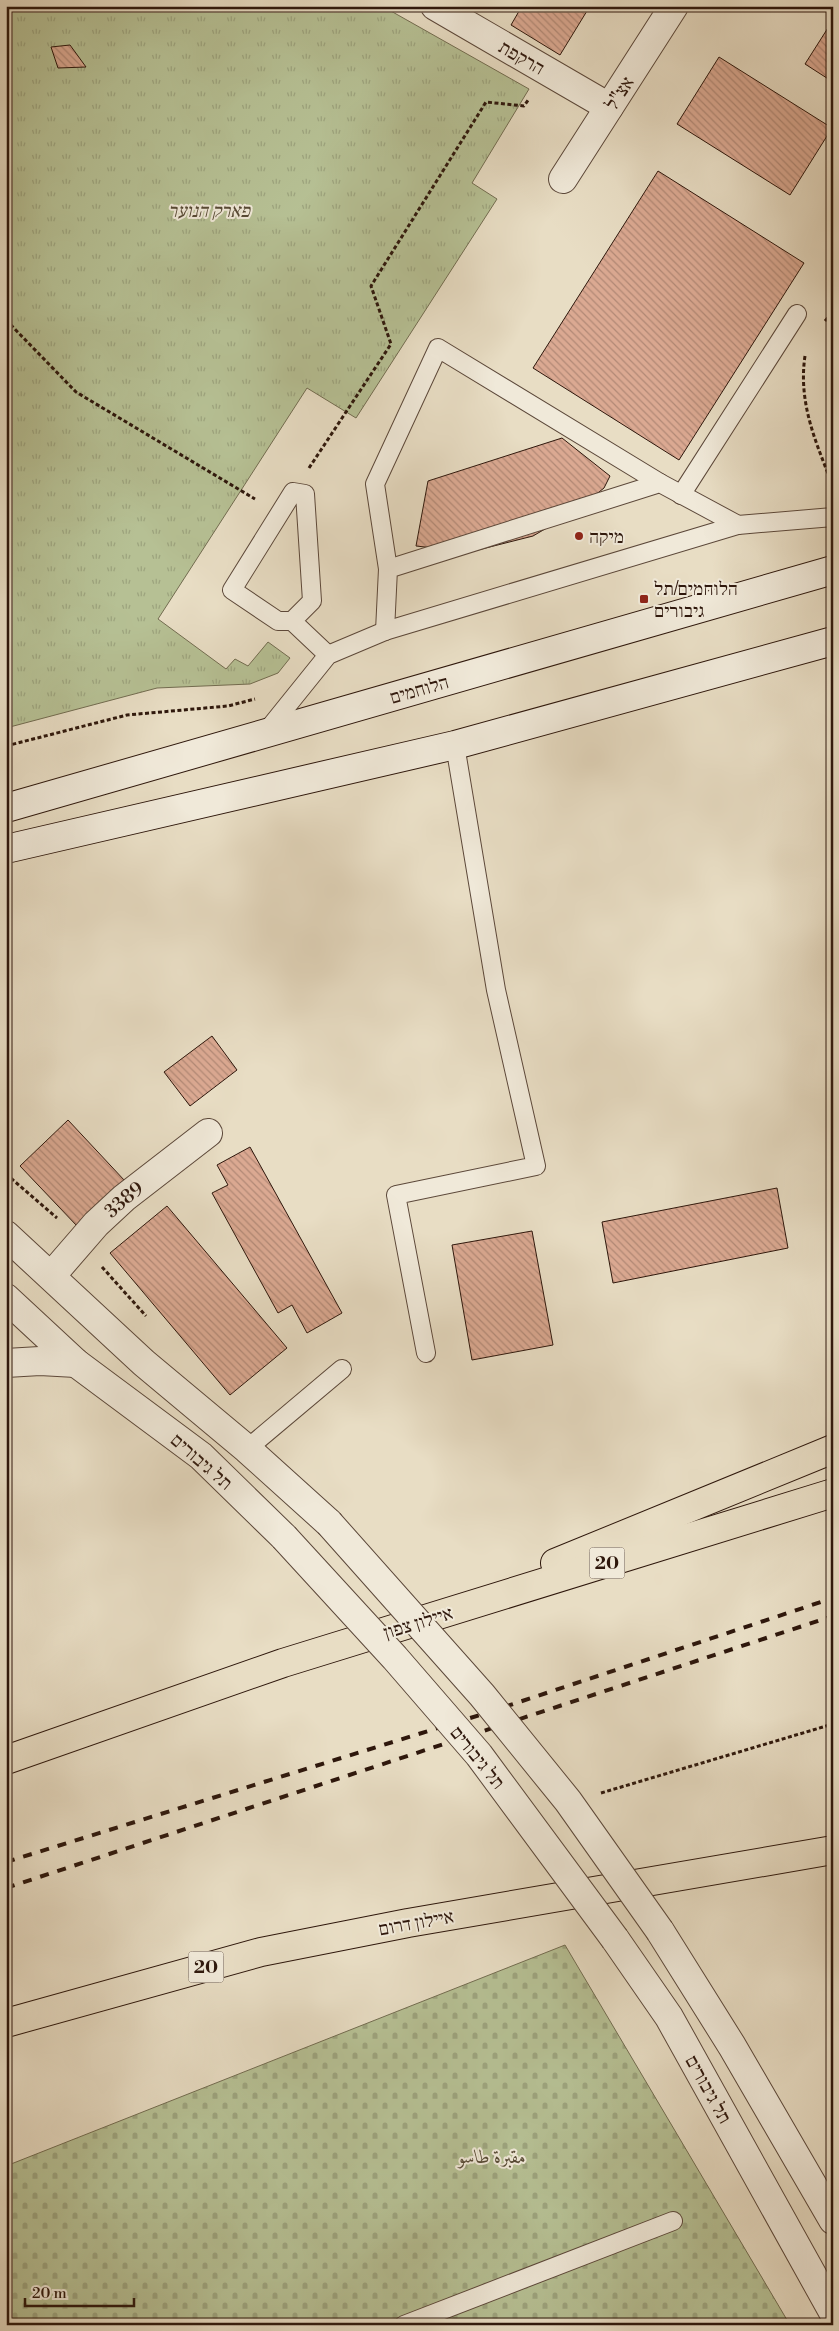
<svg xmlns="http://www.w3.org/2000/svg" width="839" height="2331" viewBox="0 0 839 2331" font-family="'Libre Bodoni',Amiri,'Frank Ruhl Libre',serif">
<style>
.cemetery{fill:url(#cemetery-stones);stroke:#726c50}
.park{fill:url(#park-tufts);stroke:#726c50}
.building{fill:url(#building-back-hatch);stroke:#2e170c}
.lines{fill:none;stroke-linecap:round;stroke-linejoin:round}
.service-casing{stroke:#5c483a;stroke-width:20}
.minor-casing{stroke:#5c483a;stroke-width:30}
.tertiary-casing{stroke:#5c483a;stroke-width:30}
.secondary-casing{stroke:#2e170c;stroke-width:30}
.motorway-casing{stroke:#2e170c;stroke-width:30}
.path{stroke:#2e170c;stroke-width:3;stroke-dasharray:4 2.5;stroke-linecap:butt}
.service{stroke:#f0e9d9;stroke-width:18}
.minor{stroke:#f0e9d9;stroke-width:28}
.tertiary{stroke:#f0e9d9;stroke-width:28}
.secondary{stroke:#f0e9d9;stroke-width:28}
.motorway{stroke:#e8ddc4;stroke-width:28}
.rail{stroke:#2e170c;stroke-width:4;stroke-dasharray:9 9;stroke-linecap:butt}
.tertiary-bridge-casing{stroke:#5c483a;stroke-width:30;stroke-linecap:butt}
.tertiary-bridge{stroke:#f0e9d9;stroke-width:28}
.poi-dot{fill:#8f2418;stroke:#f0e9d9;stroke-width:2}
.labels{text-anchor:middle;stroke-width:4;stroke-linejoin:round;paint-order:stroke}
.shield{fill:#f0e9d9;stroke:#68564a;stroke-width:1}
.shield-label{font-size:18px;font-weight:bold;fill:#2e170c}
.street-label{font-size:19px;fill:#2e170c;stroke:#f0e9d9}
.park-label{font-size:19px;font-style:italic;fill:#574a35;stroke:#f0e9d9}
.poi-label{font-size:19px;fill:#2e170c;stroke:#f0e9d9;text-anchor:start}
</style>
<defs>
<pattern id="cemetery-stones" width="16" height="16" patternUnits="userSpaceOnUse" patternTransform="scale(1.25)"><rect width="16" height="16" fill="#b6c094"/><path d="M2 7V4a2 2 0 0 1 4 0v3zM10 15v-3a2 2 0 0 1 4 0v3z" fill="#9da47e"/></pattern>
<pattern id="park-tufts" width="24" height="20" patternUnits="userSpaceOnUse" patternTransform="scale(1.25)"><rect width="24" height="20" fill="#b6c094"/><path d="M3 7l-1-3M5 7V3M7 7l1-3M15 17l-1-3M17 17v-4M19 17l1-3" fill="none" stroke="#9da47e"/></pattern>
<pattern id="building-back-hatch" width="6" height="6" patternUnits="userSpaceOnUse" patternTransform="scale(1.25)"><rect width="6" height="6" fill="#dba992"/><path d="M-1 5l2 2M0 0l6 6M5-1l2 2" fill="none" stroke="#b28976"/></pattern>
</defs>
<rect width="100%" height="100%" fill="#e8ddc4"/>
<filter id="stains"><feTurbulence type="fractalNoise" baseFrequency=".004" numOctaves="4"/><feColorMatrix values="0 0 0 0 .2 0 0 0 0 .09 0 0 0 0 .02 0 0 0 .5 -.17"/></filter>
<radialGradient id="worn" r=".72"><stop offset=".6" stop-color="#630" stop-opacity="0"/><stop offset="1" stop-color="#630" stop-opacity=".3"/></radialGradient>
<!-- cemetery -->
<polygon class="cemetery" points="565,1945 790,2325 6,2325 6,2166"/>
<!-- park -->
<polygon class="park" points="6,6 382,6 529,89 472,183 497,199 356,418 307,388 158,619 226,669 235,659 248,666 268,642 290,658 278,673 250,684 157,688 6,728"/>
<!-- building -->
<g class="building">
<polygon points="522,6 590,6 560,55 511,25"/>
<polygon points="833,20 833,82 805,64"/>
<polygon points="70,45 86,67 58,68 51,47"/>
<polygon points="719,57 832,128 790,195 677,124"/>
<polygon points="658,171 804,263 679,460 533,368"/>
<polygon points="562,438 610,476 604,488 574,512 533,536 470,552 416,546 428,481"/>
<polygon points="212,1036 237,1070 190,1106 164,1072"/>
<polygon points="68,1120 125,1181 77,1226 20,1166"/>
<polygon points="250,1147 342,1313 307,1333 292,1305 278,1313 212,1193 228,1185 217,1165"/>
<polygon points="777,1188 788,1248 613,1283 602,1222"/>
<polygon points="167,1206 287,1348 230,1395 110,1253"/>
<polygon points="532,1231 553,1345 472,1360 452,1245"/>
</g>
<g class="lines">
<defs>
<g id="service">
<polyline points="681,495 797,314"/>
<polyline points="388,569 375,484 438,348 660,483"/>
<polyline points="292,621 312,601 305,494 293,492 232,590 278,621 292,621 328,655"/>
<polyline points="385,631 388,569 660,483 738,525"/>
<polyline points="266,732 328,655 385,631 738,525 833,517"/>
<polyline points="426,1353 396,1195 536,1166 496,990 455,745"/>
<polyline points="247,1449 342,1369"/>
<polyline points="404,2325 673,2221"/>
</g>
<g id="minor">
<polyline points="435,6 609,107"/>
<polyline points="563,179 674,6"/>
<path id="s1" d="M51 1276 96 1224 124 1198 208 1133"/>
<polyline points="6,1363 40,1361 76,1363"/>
</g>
<g id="tertiary">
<polyline points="6,1235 144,1363 247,1449 329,1523"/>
<polyline points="6,1298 76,1363 201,1456 284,1537"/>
<polyline points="660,1931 732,2046 833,2220"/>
<polyline points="615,1939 669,2017 833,2312"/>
</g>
<g id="secondary">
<polyline points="6,808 833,570"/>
<polyline points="6,849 455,745 833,641"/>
</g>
<g id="motorway">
<polyline points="555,1563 833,1449"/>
<polyline points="6,1760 283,1663 833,1493"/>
<polyline points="6,2023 261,1952 408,1923 833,1850"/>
</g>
</defs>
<!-- service casing -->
<use href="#service" class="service-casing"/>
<!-- minor casing -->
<use href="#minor" class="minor-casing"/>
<!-- tertiary casing -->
<use href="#tertiary" class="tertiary-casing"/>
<!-- secondary casing -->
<use href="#secondary" class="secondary-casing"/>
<!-- motorway casing -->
<use href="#motorway" class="motorway-casing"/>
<!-- path -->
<g class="path">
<polyline points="6,320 76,392 255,499"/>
<polyline points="825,321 833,312"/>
<path d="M805 356C798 403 816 443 833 486"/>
<polyline points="309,468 391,344 371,286 486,102 524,106 529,99"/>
<polyline points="6,746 127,715 228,706 255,699"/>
<polyline points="6,1174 57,1218"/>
<polyline points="102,1267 146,1316"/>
<polyline points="601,1793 833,1724"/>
</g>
<!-- service -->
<use href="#service" class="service"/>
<!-- minor -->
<use href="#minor" class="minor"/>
<!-- tertiary -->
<use href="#tertiary" class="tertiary"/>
<!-- secondary -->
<use href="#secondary" class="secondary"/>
<!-- motorway -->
<use href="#motorway" class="motorway"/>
<!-- rail -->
<g class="rail">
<polyline points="6,1862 483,1714 833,1598"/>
<polyline points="6,1888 833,1616"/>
</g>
<defs>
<g id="tertiary-bridge">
<polyline points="329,1523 482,1695 568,1801 660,1931"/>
<polyline points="284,1537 395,1658 479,1755 615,1939"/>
</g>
</defs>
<!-- tertiary-bridge casing -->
<use href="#tertiary-bridge" class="tertiary-bridge-casing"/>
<!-- tertiary-bridge -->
<use href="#tertiary-bridge" class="tertiary-bridge"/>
</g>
<!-- markers -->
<g class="poi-dot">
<circle cx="579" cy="536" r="5"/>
<rect x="639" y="594" width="10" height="10" rx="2.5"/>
</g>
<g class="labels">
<!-- shield labels -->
<g class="shield">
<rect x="589.5" y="1547.5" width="35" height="31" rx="4"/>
<rect x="188.5" y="1951.5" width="35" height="31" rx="4"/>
</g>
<g class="shield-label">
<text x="607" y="1569">20</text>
<text x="206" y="1973">20</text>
</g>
<!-- street labels -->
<g class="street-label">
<text transform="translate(522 57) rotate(30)" y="7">הרקפת</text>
<text transform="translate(619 93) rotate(-57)" y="7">אצ"ל</text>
<text transform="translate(419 689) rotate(-16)" y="7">הלוחמים</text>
<text dy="7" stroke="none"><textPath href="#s1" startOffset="106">3389</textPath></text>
<text transform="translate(202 1461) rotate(41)" y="7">תל גיבורים</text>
<text transform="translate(418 1622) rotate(-17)" y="7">איילון צפון</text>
<text transform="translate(478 1757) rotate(51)" y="7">תל גיבורים</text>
<text transform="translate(416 1922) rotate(-10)" y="7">איילון דרום</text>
<text transform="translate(709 2089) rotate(61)" y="7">תל גיבורים</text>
</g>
<!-- park labels -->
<g class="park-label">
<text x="209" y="217">פארק הנוער</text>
<text x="492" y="2163">مقبرة طاسو</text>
</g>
<!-- poi labels -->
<g class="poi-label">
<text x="589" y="543">מיקה</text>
<text x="654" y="595">הלוחמים/תל<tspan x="654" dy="22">גיבורים</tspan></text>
</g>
</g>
<!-- margin -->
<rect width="839" height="2331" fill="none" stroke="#e8ddc4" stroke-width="25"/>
<rect x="8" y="8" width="824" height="2316" fill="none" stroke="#2e170c" stroke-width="2.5"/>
<rect x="12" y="12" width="814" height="2306" fill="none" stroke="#2e170c"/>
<!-- scale -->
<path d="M25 2298v8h109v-8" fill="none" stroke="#2e170c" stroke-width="2.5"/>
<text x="32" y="2298" font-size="15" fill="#2e170c" stroke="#f0e9d9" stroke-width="4" paint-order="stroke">20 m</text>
<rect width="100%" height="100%" filter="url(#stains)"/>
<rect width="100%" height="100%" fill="url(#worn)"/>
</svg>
